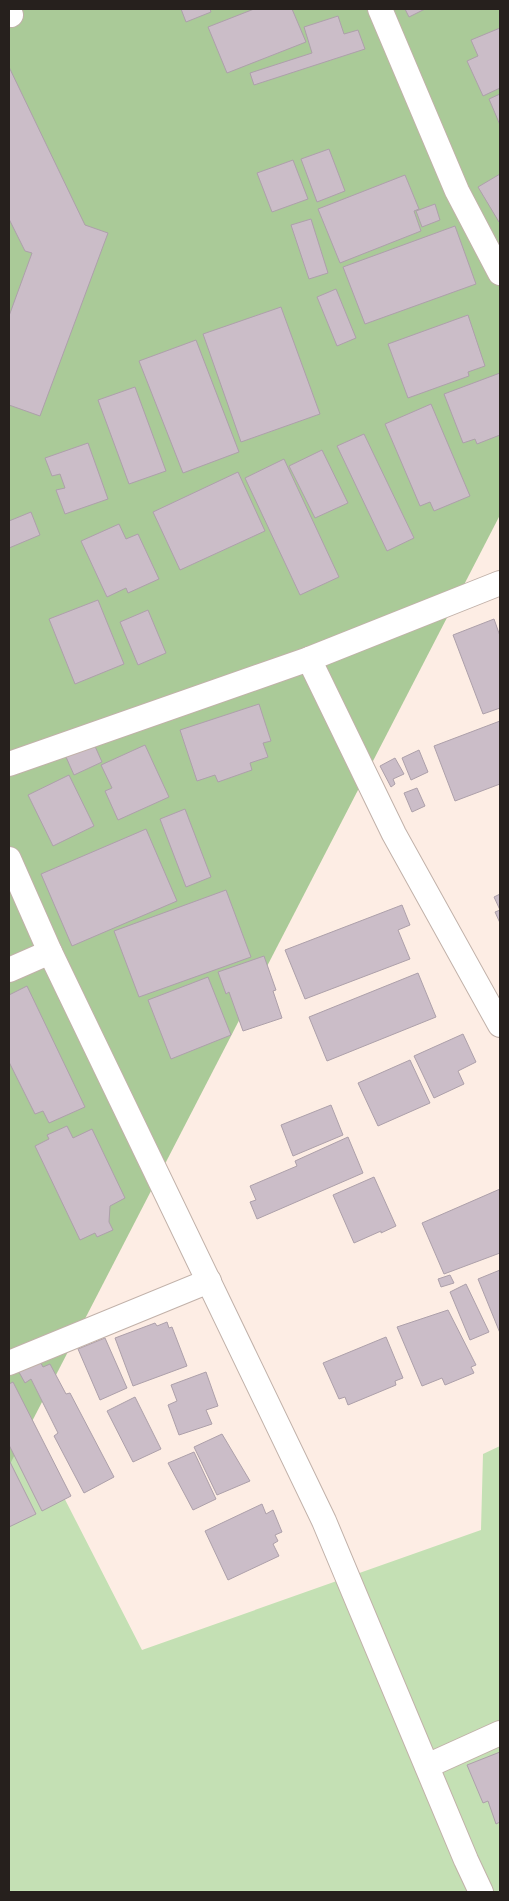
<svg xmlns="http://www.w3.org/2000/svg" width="509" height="1901" viewBox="0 0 509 1901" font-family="'Golos Text',sans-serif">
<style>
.green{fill:#c4e0b4}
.forest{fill:#aaca98}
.building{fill:#cbbdc8;stroke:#ada0aa}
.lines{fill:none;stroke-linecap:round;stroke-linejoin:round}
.street-casing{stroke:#c1b1a9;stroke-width:26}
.street{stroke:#fff;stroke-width:24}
</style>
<rect width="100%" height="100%" fill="#fdede4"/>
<!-- green -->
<polygon class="green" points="9,1390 142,1650 481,1530 483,1454 500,1446 500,1892 9,1892"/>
<!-- forest -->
<polygon class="forest" points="9,9 500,9 500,515 9,1466"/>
<!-- building -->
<g class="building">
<polygon points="181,9 210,9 211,12 186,22"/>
<polygon points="254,9 292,9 306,42 227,73 208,27"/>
<polygon points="405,9 425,9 409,17"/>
<polygon points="338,16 344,34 358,30 365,49 254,85 250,73 312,53 304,27"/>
<polygon points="500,28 500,88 483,96 467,61 478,56 471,40"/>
<polygon points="9,67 85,225 108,233 40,416 9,405 9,316 32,253 25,251 9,219"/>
<polygon points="500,94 500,125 489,99"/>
<polygon points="329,149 345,191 317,202 301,159"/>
<polygon points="293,160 308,199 272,212 257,173"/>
<polygon points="500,174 500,221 499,222 478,187"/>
<polygon points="405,175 419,209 414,211 421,231 340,263 318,209"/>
<polygon points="435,204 440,220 422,227 416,211"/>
<polygon points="311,219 328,273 309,279 291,225"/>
<polygon points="455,226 476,284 365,324 343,267"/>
<polygon points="336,289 356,338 337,346 317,297"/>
<polygon points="281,307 320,414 241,442 203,334"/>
<polygon points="468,315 485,366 468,372 469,376 408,398 388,344"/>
<polygon points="196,340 239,452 183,473 139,361"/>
<polygon points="500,373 500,435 477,444 475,439 463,443 444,394"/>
<polygon points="135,387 166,471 129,484 98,400"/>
<polygon points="431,404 470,496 434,511 430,502 420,506 385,424"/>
<polygon points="364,434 414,538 387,551 337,446"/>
<polygon points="88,443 108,499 65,514 56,490 65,488 60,474 52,476 45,458"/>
<polygon points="322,450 348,503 315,518 289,466"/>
<polygon points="284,459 339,577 300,595 245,478"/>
<polygon points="238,472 265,531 180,570 153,512"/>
<polygon points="31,512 40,535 9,548 9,521"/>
<polygon points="119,524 126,539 138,534 159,579 128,593 126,588 107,597 81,541"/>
<polygon points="98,600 124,664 75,684 49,619"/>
<polygon points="148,610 166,653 138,665 120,622"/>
<polygon points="494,619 500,636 500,708 483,714 453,635"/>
<polygon points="259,704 271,741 263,743 268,757 250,763 252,770 218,782 215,775 197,781 180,730"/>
<polygon points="500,721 500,784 455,801 434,746"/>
<polygon points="94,744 102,762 74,775 66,757"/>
<polygon points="145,745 169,797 118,820 105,791 112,788 101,765"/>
<polygon points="419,750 428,772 411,780 402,758"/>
<polygon points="395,758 404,774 393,779 395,784 391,787 380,766"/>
<polygon points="69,775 94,826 53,846 28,795"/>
<polygon points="417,788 425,806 412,812 404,793"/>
<polygon points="185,809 211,877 186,887 160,819"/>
<polygon points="146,829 177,901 72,946 41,874"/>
<polygon points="226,890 251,957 139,997 114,931"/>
<polygon points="500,894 500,923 495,912 500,910 494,897"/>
<polygon points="402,905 410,925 398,930 410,959 305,999 285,950"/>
<polygon points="264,956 276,990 273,991 282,1018 243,1031 229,992 226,994 218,972"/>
<polygon points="418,973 436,1017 327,1061 309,1017"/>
<polygon points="208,977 231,1035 171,1059 148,1000"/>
<polygon points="27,986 85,1107 49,1123 43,1111 35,1114 9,1062 9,995"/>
<polygon points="463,1034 476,1062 458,1071 464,1084 434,1098 414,1056"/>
<polygon points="410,1060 430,1103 378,1126 358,1083"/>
<polygon points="331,1105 343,1135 293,1156 281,1125"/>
<polygon points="67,1126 73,1138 92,1129 125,1198 110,1206 109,1222 113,1230 97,1237 95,1233 80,1240 35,1146 49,1139 47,1135"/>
<polygon points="348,1137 363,1173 257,1219 250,1202 256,1200 250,1186 297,1166 295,1161"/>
<polygon points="374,1177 396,1226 381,1233 381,1231 354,1243 333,1195"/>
<polygon points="500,1189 500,1253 444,1274 422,1223"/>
<polygon points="500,1270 500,1333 478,1279"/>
<polygon points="450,1275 454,1283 441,1287 438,1279"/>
<polygon points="466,1284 489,1332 470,1340 450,1292"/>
<polygon points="448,1310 476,1365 471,1367 474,1373 445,1385 442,1378 422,1386 397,1327"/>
<polygon points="167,1322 169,1328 172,1327 187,1366 133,1386 115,1338 155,1323 157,1326"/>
<polygon points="386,1337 403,1378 395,1381 396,1385 348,1405 345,1397 339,1399 323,1363"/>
<polygon points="105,1338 127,1388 100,1400 78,1349"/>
<polygon points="36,1354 43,1367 50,1364 66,1394 70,1393 114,1477 84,1493 54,1436 58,1433 31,1379 25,1383 15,1365"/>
<polygon points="206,1372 218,1406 206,1410 212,1424 179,1435 168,1405 177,1401 171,1385"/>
<polygon points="13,1382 71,1496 42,1511 9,1445 9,1384"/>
<polygon points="135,1397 161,1449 133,1462 107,1411"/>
<polygon points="222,1434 250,1481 217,1495 194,1447"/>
<polygon points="194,1452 216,1499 193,1510 168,1463"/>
<polygon points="9,1460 36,1514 9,1527"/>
<polygon points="262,1504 266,1514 273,1510 282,1532 275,1535 278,1541 273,1544 279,1556 228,1580 205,1531"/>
<polygon points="500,1752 500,1822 496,1824 488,1801 483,1803 467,1765"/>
</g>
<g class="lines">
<defs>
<g id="street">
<polyline points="9,9 11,15"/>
<polyline points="380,9 457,191 500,273"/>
<polyline points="309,659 394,834 500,1025"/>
<polyline points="9,764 309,659 500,583"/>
<polyline points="9,859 50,952 324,1521 466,1860 481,1892"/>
<polyline points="9,970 50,952"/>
<polyline points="9,1363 209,1281"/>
<polyline points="427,1766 500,1733"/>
</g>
</defs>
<!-- street casing -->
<use href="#street" class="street-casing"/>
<!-- street -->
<use href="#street" class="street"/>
</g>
<!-- border -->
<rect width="509" height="1901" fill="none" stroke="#26201d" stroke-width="20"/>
</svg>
